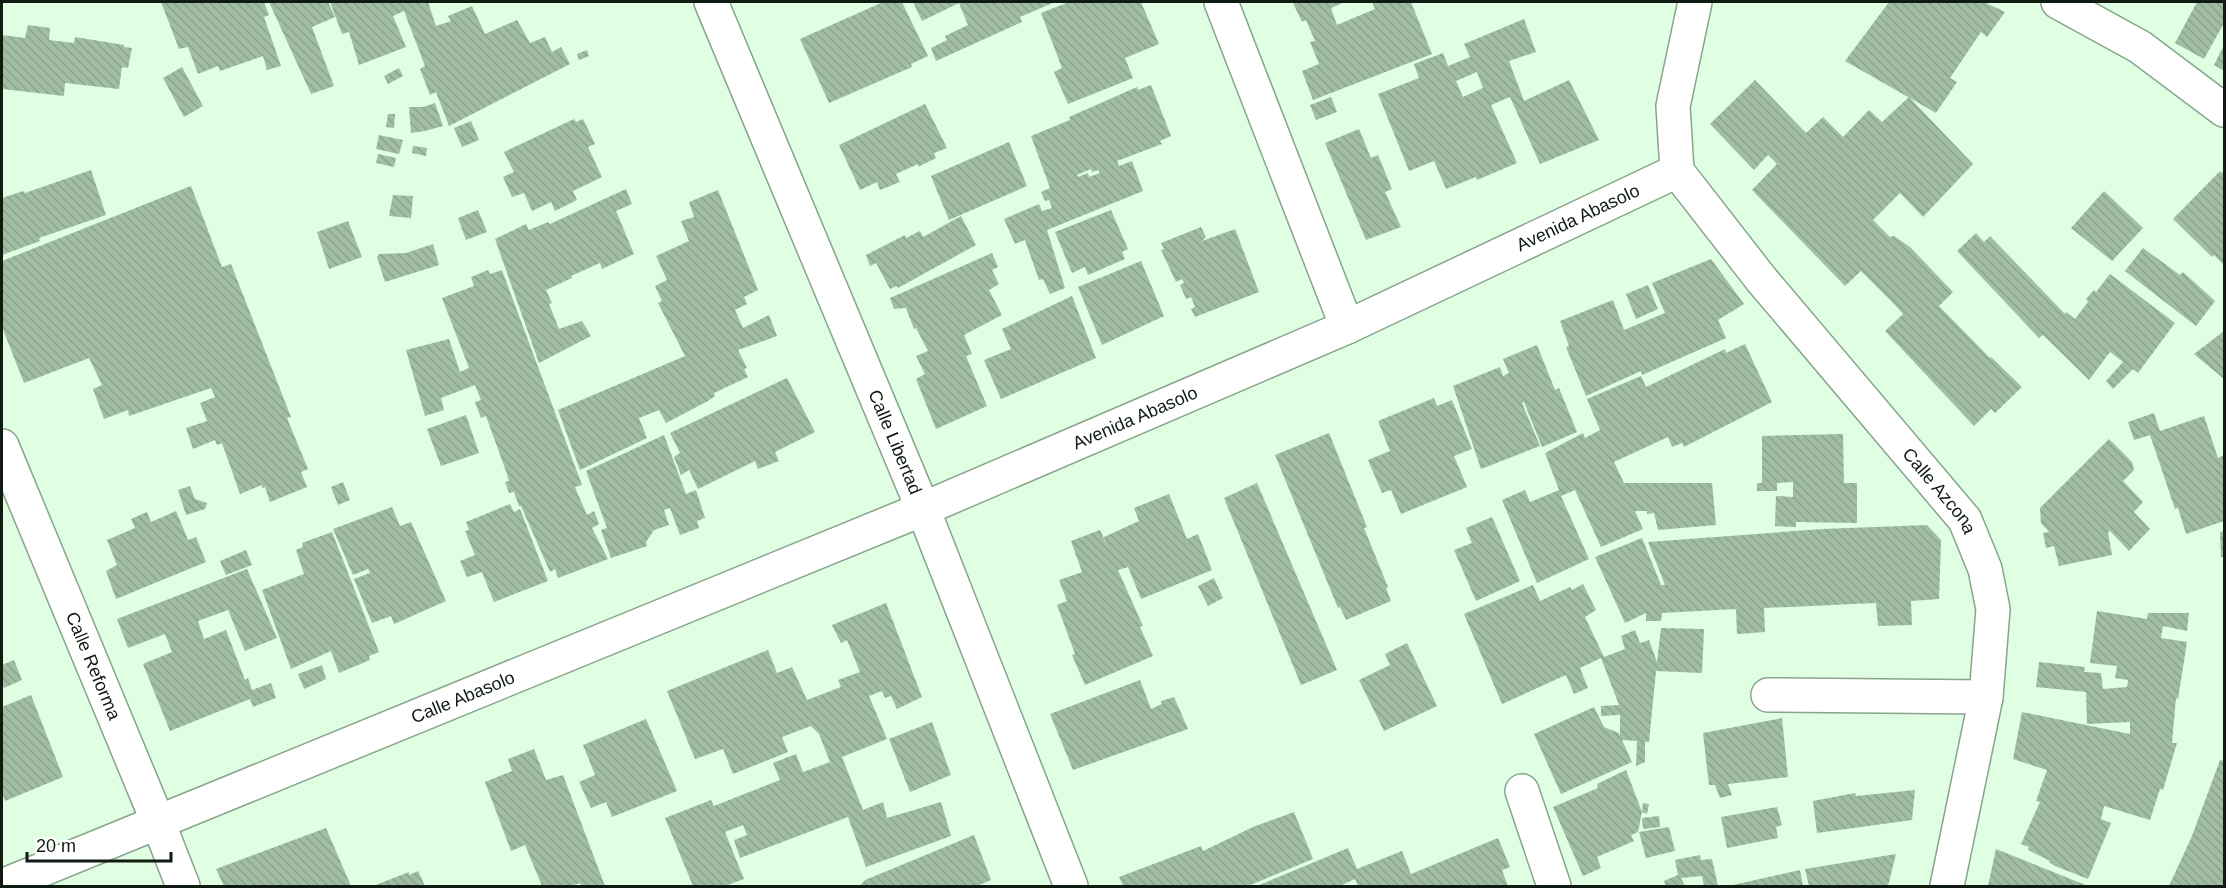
<svg xmlns="http://www.w3.org/2000/svg" width="2226" height="888" viewBox="0 0 2226 888" font-family="Arial,sans-serif">
<style>
.building{fill:url(#building-back-hatch);fill-rule:evenodd}
.lines{fill:none;stroke-linecap:round;stroke-linejoin:round}
.minor-casing{stroke:#88a58b;stroke-width:36}
.minor{stroke:#fff;stroke-width:33}
.labels{text-anchor:middle;stroke-width:6;stroke-linejoin:round;paint-order:stroke}
.street-label{font-size:18px;fill:#101b11;stroke:#fff}
</style>
<defs>
<pattern id="building-back-hatch" width="6" height="6" patternUnits="userSpaceOnUse" patternTransform="scale(1.5)"><rect width="6" height="6" fill="#a1bea4"/><path d="M-1 5l2 2M0 0l6 6M5-1l2 2" fill="none" stroke="#8aa38c"/></pattern>
</defs>
<rect width="100%" height="100%" fill="#dffee2"/>
<!-- building -->
<g class="building">
<polygon points="161,2 264,2 269,15 264,17 281,66 267,70 263,56 220,71 218,66 198,74 188,47 179,49"/>
<polygon points="269,2 328,2 335,17 312,27 334,86 311,94"/>
<polygon points="330,2 428,2 436,26 451,21 448,16 472,6 485,34 517,20 530,43 545,37 552,52 561,47 570,64 449,126 436,92 430,95 420,69 425,66 404,11 393,16 406,47 359,65 349,32 342,34"/>
<polygon points="883,2 902,2 928,56 911,64 912,67 829,103 800,39"/>
<polygon points="913,2 1055,2 1020,17 1022,22 936,61 931,48 947,40 945,36 968,25 959,3 922,21"/>
<polygon points="1069,2 1141,2 1159,44 1125,58 1133,78 1068,104 1054,72 1062,68 1041,13"/>
<polygon points="1296,2 1345,2 1331,8 1337,25 1375,9 1372,2 1411,2 1432,54 1313,100 1302,71 1319,64 1310,42 1315,41 1306,20 1302,22 1293,3"/>
<polygon points="1889,2 1984,2 2005,12 1987,37 1981,32 1950,78 1957,82 1936,113 1845,61"/>
<polygon points="2197,2 2224,2 2224,23 2204,59 2175,43"/>
<path d="M1524 19 1536 52 1509 61 1524 101 1569 80 1599 140 1540 164 1510 97 1491 105 1517 163 1477 180 1476 177 1446 189 1434 161 1409 171 1378 94 1419 78 1414 64 1443 53 1448 66 1470 57 1464 44ZM1477 72 1483 88 1463 97 1456 81Z"/>
<polygon points="28,25 50,28 49,40 74,43 75,37 124,45 124,47 132,48 128,68 122,67 119,89 65,83 64,96 2,89 2,35 25,38"/>
<polygon points="2224,45 2224,71 2214,65"/>
<polygon points="587,50 589,56 579,60 577,54"/>
<polygon points="182,67 203,106 184,117 163,78"/>
<polygon points="399,68 403,76 388,84 384,76"/>
<polygon points="1755,80 1806,133 1823,117 1843,137 1869,110 1882,122 1909,97 1973,164 1923,217 1900,193 1873,220 1890,237 1894,236 1910,247 1953,292 1939,306 1990,358 1991,357 2022,387 1995,413 1991,409 1974,426 1885,331 1903,314 1895,305 1861,271 1845,286 1752,190 1777,164 1768,155 1754,170 1710,124"/>
<path d="M1151 85 1171 136 1160 141 1162 144 1117 161 1119 166 1132 161 1143 191 1047 230 1065 288 1050 294 1043 279 1039 280 1025 240 1015 244 1004 219 1039 204 1042 211 1052 208 1049 200 1045 201 1041 192 1050 188 1031 136 1070 120 1069 117 1137 87 1138 90ZM1091 169 1092 172 1098 170 1100 173 1089 177 1088 173 1078 177 1077 175Z"/>
<polygon points="1331,97 1337,112 1316,120 1310,105"/>
<polygon points="435,103 443,126 425,131 411,133 409,107 423,107"/>
<polygon points="925,104 947,148 934,153 936,158 918,167 918,164 896,174 900,182 880,190 877,182 860,190 839,145"/>
<polygon points="388,114 395,114 394,128 386,127"/>
<polygon points="574,119 576,122 583,119 595,144 588,147 602,177 573,191 577,200 555,211 551,202 532,211 524,193 512,197 503,177 514,172 504,152"/>
<polygon points="471,121 479,140 462,147 454,128"/>
<polygon points="1359,129 1371,158 1378,155 1392,189 1385,192 1401,227 1366,240 1325,143"/>
<polygon points="379,135 403,140 399,154 376,149"/>
<polygon points="1009,142 1027,186 949,220 931,176"/>
<polygon points="413,146 427,148 426,156 412,153"/>
<polygon points="378,154 396,158 394,167 376,163"/>
<polygon points="91,170 106,215 39,238 40,241 2,255 2,198 23,191 25,193"/>
<polygon points="2224,170 2224,265 2214,255 2212,257 2173,219 2220,171 2222,173"/>
<polygon points="191,186 222,267 231,264 291,417 287,418 308,469 301,472 307,487 270,502 265,487 262,488 262,485 240,494 222,443 217,445 215,440 193,449 186,428 207,421 200,403 215,397 211,388 129,416 128,410 104,419 93,389 102,385 89,358 24,383 2,327 2,261"/>
<polygon points="626,189 632,204 616,211 634,254 602,269 600,263 571,276 572,278 546,290 552,303 549,304 559,329 582,321 591,336 539,363 495,239 526,224 529,230 548,222 550,224"/>
<polygon points="718,190 758,290 744,297 747,304 735,310 743,328 769,315 777,336 738,350 747,368 744,369 748,377 714,393 715,396 708,401 666,423 659,410 639,418 647,438 580,470 558,410 685,356 658,303 662,301 655,286 667,280 656,256 689,241 681,221 694,217 689,202"/>
<polygon points="2104,191 2143,228 2112,261 2071,228"/>
<polygon points="393,195 413,196 411,218 389,216"/>
<polygon points="478,210 487,232 466,240 458,218"/>
<polygon points="1111,210 1128,249 1122,252 1125,259 1088,275 1085,267 1072,273 1055,232"/>
<polygon points="961,216 976,245 898,288 897,286 890,289 876,263 870,266 866,255 905,235 906,238 920,231 923,237"/>
<polygon points="348,221 362,257 329,269 317,232"/>
<polygon points="1201,227 1206,237 1202,241 1235,229 1259,292 1195,317 1191,309 1195,307 1191,297 1186,299 1180,285 1184,283 1182,279 1176,282 1161,250 1164,249 1161,243"/>
<polygon points="1976,233 1984,242 1990,236 2065,314 2066,312 2075,319 2088,302 2086,299 2094,290 2096,292 2110,274 2175,323 2138,373 2133,369 2113,389 2106,381 2123,362 2110,352 2089,380 2043,335 2039,338 1957,251"/>
<polygon points="433,244 439,265 385,282 377,257 379,254 406,253"/>
<polygon points="2143,248 2180,275 2183,272 2215,301 2196,326 2125,271"/>
<polygon points="992,253 998,267 992,270 999,284 989,290 1002,315 964,335 972,354 966,356 987,406 936,429 916,379 925,374 916,356 928,351 916,328 914,329 906,308 894,309 890,298"/>
<polygon points="1711,259 1744,304 1718,320 1726,338 1642,375 1641,371 1586,396 1566,347 1569,346 1560,321 1613,300 1624,330 1665,313 1652,283"/>
<polygon points="1141,261 1164,316 1102,345 1078,287"/>
<polygon points="488,270 490,274 502,270 582,485 575,487 587,515 594,511 599,524 592,528 608,559 558,578 555,569 550,572 521,506 519,506 514,492 509,493 505,482 509,481 507,474 486,416 481,418 475,402 481,400 475,385 441,398 444,410 425,416 406,350 449,339 460,372 469,368 442,298 474,286 471,277"/>
<polygon points="1648,285 1658,309 1636,319 1626,294"/>
<polygon points="1072,296 1096,358 1001,399 984,360 1011,349 1002,329"/>
<polygon points="2224,331 2224,379 2194,354"/>
<polygon points="1745,344 1772,402 1684,447 1682,443 1672,447 1668,437 1614,462 1624,483 1712,483 1716,525 1658,530 1654,513 1647,514 1647,511 1635,511 1643,529 1601,547 1575,490 1561,496 1589,559 1537,583 1502,500 1525,490 1530,502 1559,490 1545,453 1583,433 1585,438 1600,430 1587,399 1641,376 1646,387 1725,349 1726,353"/>
<polygon points="1537,345 1555,390 1559,388 1577,432 1542,447 1524,402 1522,403 1540,446 1481,469 1453,386 1500,367 1503,376 1509,373 1503,359"/>
<polygon points="787,378 815,432 775,452 779,461 758,469 755,461 698,489 689,470 681,475 674,457 680,453 670,433"/>
<polygon points="1434,398 1437,406 1452,400 1472,449 1454,456 1467,487 1401,514 1391,490 1382,493 1368,460 1390,451 1378,421"/>
<polygon points="2154,413 2160,431 2204,416 2218,458 2224,455 2224,521 2186,534 2178,508 2175,509 2150,435 2134,440 2128,422"/>
<polygon points="466,415 479,453 441,466 427,429"/>
<polygon points="1329,433 1367,527 1364,528 1388,587 1386,588 1391,601 1346,620 1340,607 1338,608 1275,455"/>
<polygon points="1843,434 1844,483 1857,483 1857,523 1796,522 1796,527 1775,526 1776,496 1793,497 1793,482 1777,483 1777,491 1757,491 1757,483 1762,483 1762,436"/>
<polygon points="664,435 686,494 696,490 705,518 697,521 699,528 680,535 670,508 664,510 669,525 654,530 646,542 647,546 611,558 601,530 607,528 586,471"/>
<polygon points="2109,439 2132,462 2134,470 2123,481 2143,502 2134,512 2150,529 2129,551 2110,531 2108,532 2112,555 2059,566 2054,546 2046,548 2043,533 2049,532 2041,523 2040,508"/>
<polygon points="343,482 350,500 338,505 331,487"/>
<polygon points="1257,483 1337,670 1301,685 1224,498"/>
<polygon points="190,486 195,499 207,503 205,509 186,515 178,490"/>
<polygon points="1169,494 1187,539 1198,534 1212,570 1141,599 1128,567 1118,570 1143,626 1140,627 1153,656 1085,685 1072,655 1075,654 1057,605 1067,601 1059,580 1082,572 1071,541 1100,530 1107,545 1104,537 1139,521 1134,508"/>
<polygon points="510,504 514,512 520,509 548,581 494,602 482,572 467,577 460,561 475,555 465,531 469,530 466,522"/>
<polygon points="392,507 400,526 411,522 446,601 394,624 391,616 372,623 354,579 370,573 368,569 353,575 333,529"/>
<polygon points="176,511 188,540 196,537 206,562 116,599 106,571 117,565 107,540 135,528 131,519 147,512 151,522"/>
<polygon points="1492,517 1520,581 1476,601 1454,550 1472,543 1466,528"/>
<polygon points="1927,525 1941,540 1939,599 1911,601 1912,625 1878,626 1876,603 1764,608 1765,632 1737,634 1736,609 1662,613 1661,621 1646,621 1646,613 1625,623 1595,557 1642,538 1661,585 1665,585 1648,542 1822,529"/>
<polygon points="2224,531 2224,557 2221,557 2220,532"/>
<polygon points="332,532 379,652 369,656 370,660 339,673 331,651 291,669 262,590 304,574 296,550 303,547 302,543"/>
<polygon points="246,550 252,565 226,575 220,561"/>
<polygon points="247,569 277,638 245,651 228,610 198,621 204,639 226,630 245,680 248,678 252,690 271,683 276,698 253,707 250,699 170,731 143,664 172,652 165,634 128,648 117,619"/>
<polygon points="1214,578 1223,598 1208,606 1198,586"/>
<polygon points="1583,584 1596,610 1585,617 1604,657 1625,649 1621,636 1635,630 1640,643 1649,640 1657,662 1661,628 1704,629 1702,673 1656,671 1649,742 1645,742 1645,762 1636,766 1637,741 1622,740 1632,762 1561,794 1534,734 1594,707 1604,727 1619,733 1620,737 1620,715 1601,716 1601,706 1619,705 1601,658 1580,668 1588,688 1574,694 1566,675 1502,704 1464,614 1533,585 1540,601 1570,587 1572,590"/>
<polygon points="886,603 922,697 897,709 891,696 885,698 882,691 869,696 887,739 842,757 863,810 883,802 887,818 941,802 951,836 866,867 848,817 740,858 734,840 747,835 743,825 725,832 744,879 725,886 693,886 665,818 711,800 714,806 780,780 773,763 796,754 803,772 830,762 819,734 811,726 782,737 788,752 733,774 723,749 695,759 667,691 768,650 777,673 792,667 807,700 841,687 838,680 860,672 847,640 841,643 832,625"/>
<polygon points="2097,611 2147,619 2148,613 2189,613 2187,631 2163,626 2161,638 2187,642 2178,699 2176,698 2172,743 2177,743 2163,790 2160,789 2150,820 2104,806 2101,819 2111,823 2088,879 2055,866 2049,862 2050,861 2028,850 2029,847 2021,844 2040,802 2036,801 2047,770 2013,759 2022,712 2130,734 2130,722 2087,724 2086,692 2036,687 2039,662 2085,667 2084,672 2101,673 2103,689 2127,687 2128,680 2115,678 2117,666 2090,663"/>
<polygon points="1407,643 1437,706 1384,731 1359,680 1390,665 1385,654"/>
<polygon points="14,660 22,680 4,688 2,683 2,665"/>
<polygon points="322,665 326,679 304,689 298,674"/>
<polygon points="1140,680 1151,709 1162,704 1161,701 1174,697 1188,729 1073,770 1050,714"/>
<polygon points="31,695 63,777 5,801 2,792 2,707"/>
<polygon points="1782,718 1788,777 1728,784 1732,795 1720,798 1715,785 1709,785 1703,733"/>
<polygon points="646,719 677,791 612,817 606,802 591,808 579,782 595,775 583,745"/>
<polygon points="932,722 951,775 910,792 889,739"/>
<polygon points="534,749 546,780 563,775 605,886 581,886 580,883 571,886 542,886 525,845 511,851 485,782 512,771 508,759"/>
<polygon points="2220,760 2224,761 2224,886 2169,886 2192,836"/>
<polygon points="1626,770 1642,812 1643,803 1649,804 1647,814 1642,812 1638,832 1631,835 1634,841 1597,857 1601,868 1583,876 1553,807 1598,788 1597,784"/>
<polygon points="1915,790 1912,820 1817,833 1813,801 1855,793 1856,796"/>
<polygon points="1777,807 1782,825 1776,827 1778,838 1727,848 1721,817"/>
<polygon points="1294,812 1313,859 1248,886 1123,886 1119,877 1201,846 1203,851 1253,827"/>
<polygon points="1659,816 1660,827 1643,829 1642,818"/>
<polygon points="1669,827 1675,851 1646,858 1639,832"/>
<polygon points="326,828 351,886 224,886 216,869"/>
<polygon points="974,835 991,880 977,886 860,886 865,880"/>
<polygon points="1498,838 1510,867 1502,870 1508,886 1358,886 1355,879 1342,885 1343,886 1257,886 1348,848 1357,869 1402,851 1411,874"/>
<polygon points="1996,849 2088,886 1988,886"/>
<polygon points="1896,854 1888,886 1809,886 1805,869"/>
<polygon points="1700,855 1701,860 1712,859 1718,886 1704,886 1702,876 1681,878 1685,886 1666,886 1664,881 1678,875 1675,860"/>
<polygon points="1800,870 1803,886 1728,886"/>
<polygon points="418,871 425,886 373,886 409,872 409,875"/>
</g>
<g class="lines">
<defs>
<g id="minor">
<path id="s1" d="M711 2 923 509 1071 886"/>
<polyline points="1221,2 1347,327"/>
<polyline points="2058,2 2140,47 2224,110"/>
<path id="s2" d="M1677 171 1761 279 1965 520 1985 569 1993 609 1986 697 1947 886"/>
<polyline points="1677,171 1673,106 1695,2"/>
<path id="s3" d="M2 446 158 822 183 886"/>
<polyline points="1768,695 1986,697"/>
<polyline points="1522,791 1554,886"/>
<path id="s4" d="M2 886 923 509 1347 327 1677 171"/>
</g>
</defs>
<!-- minor casing -->
<use href="#minor" class="minor-casing"/>
<!-- minor -->
<use href="#minor" class="minor"/>
</g>
<g class="labels">
<!-- street labels -->
<g class="street-label">
<text dy="6" stroke="none"><textPath href="#s4" startOffset="1712">Avenida Abasolo</textPath></text>
<text dy="6" stroke="none"><textPath href="#s4" startOffset="1226">Avenida Abasolo</textPath></text>
<text dy="6" stroke="none"><textPath href="#s1" startOffset="477">Calle Libertad</textPath></text>
<text dy="6" stroke="none"><textPath href="#s2" startOffset="414">Calle Azcona</textPath></text>
<text dy="6" stroke="none"><textPath href="#s3" startOffset="238">Calle Reforma</textPath></text>
<text dy="6" stroke="none"><textPath href="#s4" startOffset="498">Calle Abasolo</textPath></text>
</g>
</g>
<!-- border -->
<rect width="2226" height="888" fill="none" stroke="#101b11" stroke-width="6"/>
<!-- scale -->
<path d="M27 852v9h144v-9" fill="none" stroke="#101b11" stroke-width="3"/>
<text x="36" y="852" font-size="18" fill="#101b11" stroke="#ffffff" stroke-width="4.5" paint-order="stroke">20 m</text>
</svg>
